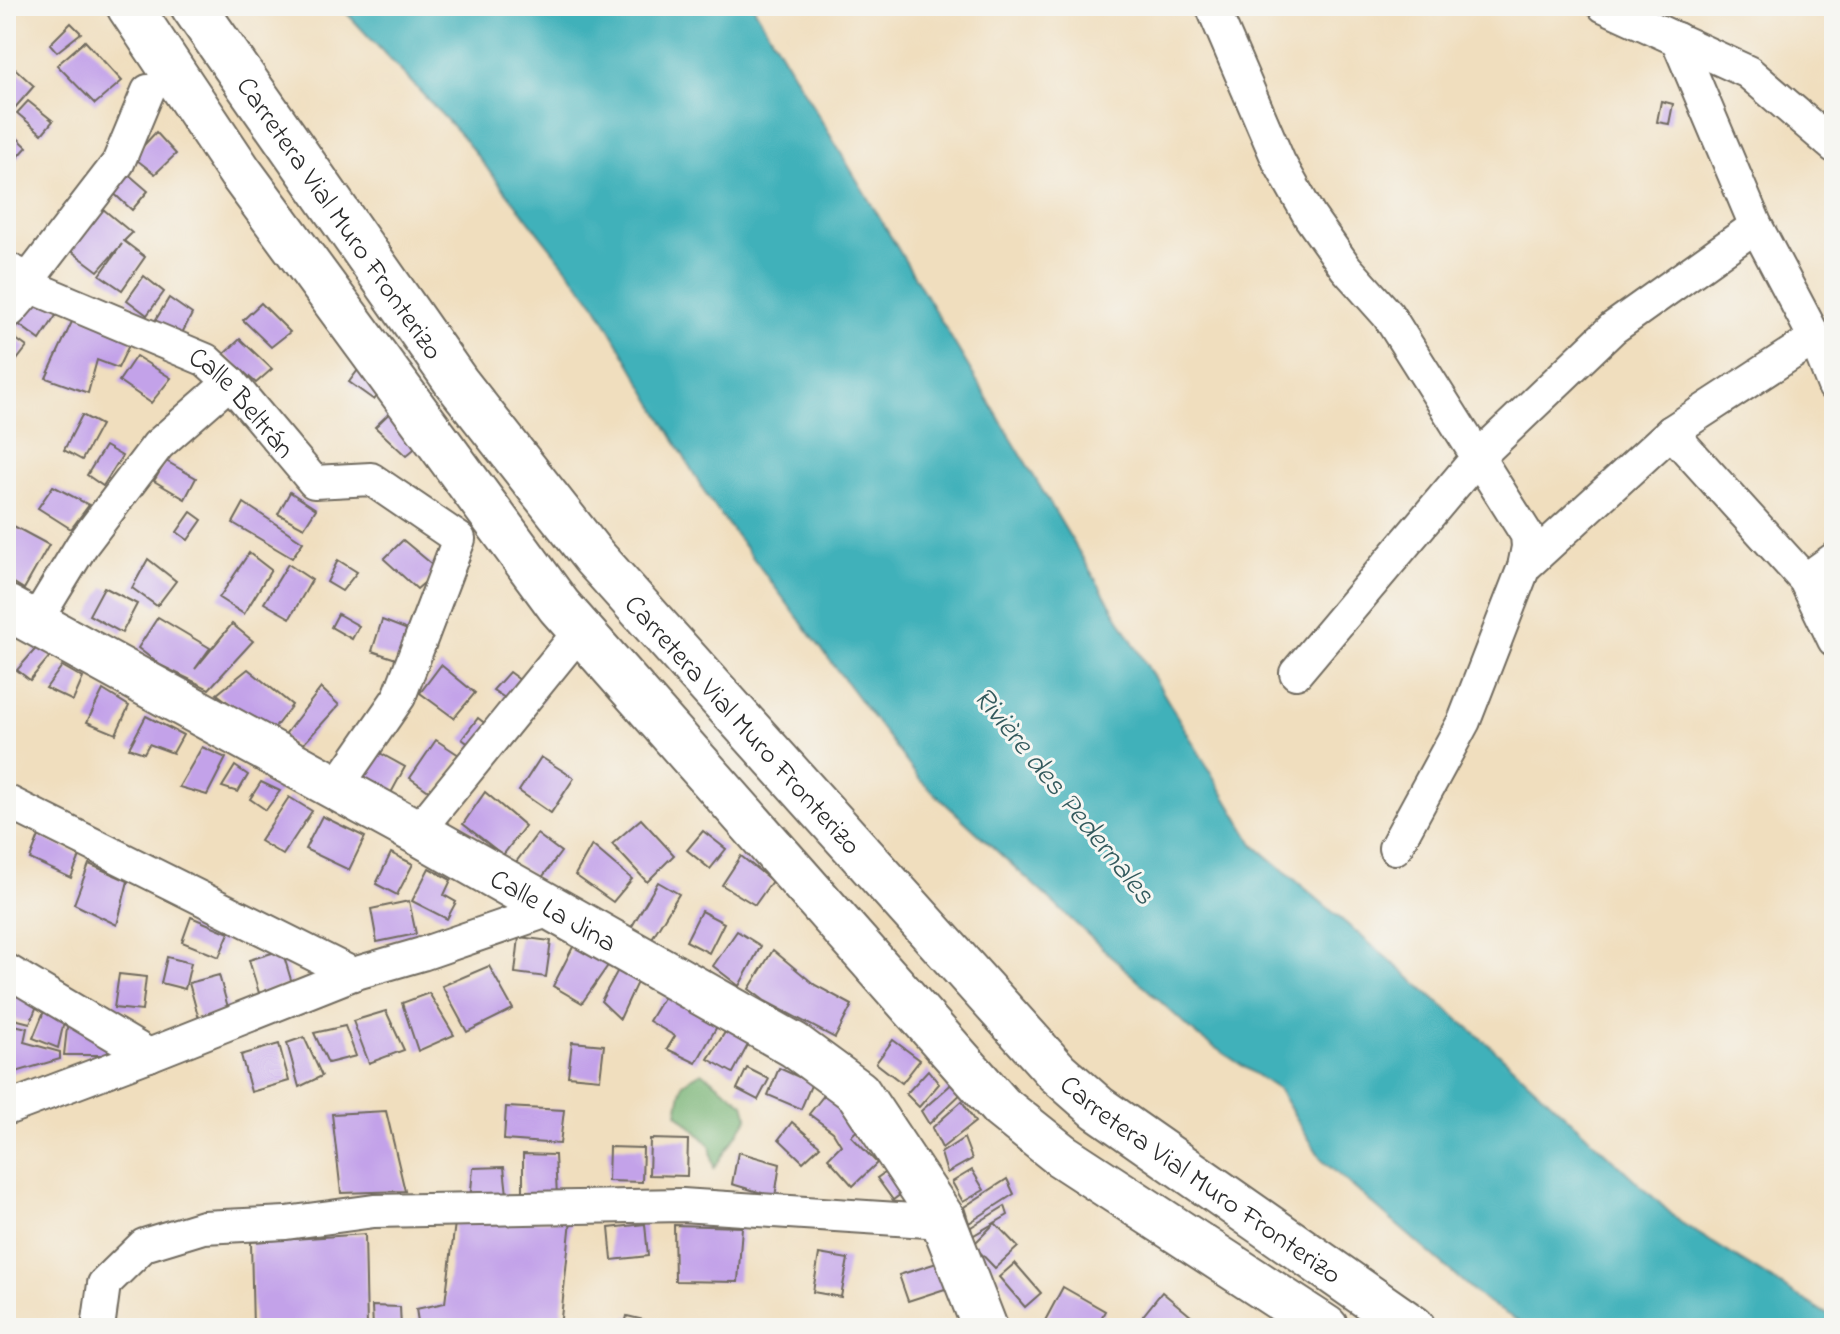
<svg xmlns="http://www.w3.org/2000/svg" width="1840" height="1334" viewBox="0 0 1840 1334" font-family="'Indie Flower',sans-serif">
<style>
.forest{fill:#76b272;stroke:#506e4e;stroke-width:2}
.water{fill:#41b1ba;stroke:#366e72;stroke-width:2}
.building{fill:#c3a2e9}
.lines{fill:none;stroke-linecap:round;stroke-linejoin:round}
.street-casing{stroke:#706a5e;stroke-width:36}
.secondary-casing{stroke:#706a5e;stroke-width:48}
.street{stroke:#fff;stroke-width:32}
.secondary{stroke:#fff;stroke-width:44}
.labels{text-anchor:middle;stroke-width:6;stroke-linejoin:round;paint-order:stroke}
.street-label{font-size:28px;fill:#2b2b2b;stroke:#f6f6f2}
.water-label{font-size:30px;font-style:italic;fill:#335a5d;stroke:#f6f6f2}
</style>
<rect width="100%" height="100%" fill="#f6f6f2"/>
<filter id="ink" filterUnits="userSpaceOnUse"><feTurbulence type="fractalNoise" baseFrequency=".0125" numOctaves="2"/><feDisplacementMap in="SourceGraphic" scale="16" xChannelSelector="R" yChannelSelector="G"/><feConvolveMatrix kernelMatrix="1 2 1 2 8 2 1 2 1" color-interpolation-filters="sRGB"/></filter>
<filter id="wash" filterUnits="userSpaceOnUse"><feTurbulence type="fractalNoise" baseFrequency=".006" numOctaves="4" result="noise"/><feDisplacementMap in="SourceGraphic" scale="32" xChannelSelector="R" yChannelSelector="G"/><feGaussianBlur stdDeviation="1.8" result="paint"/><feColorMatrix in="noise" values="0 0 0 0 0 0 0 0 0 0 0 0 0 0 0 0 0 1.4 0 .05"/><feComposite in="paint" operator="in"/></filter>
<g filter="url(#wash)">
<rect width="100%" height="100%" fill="#f0debe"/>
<!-- forest -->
<polygon class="forest" points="702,1072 744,1104 748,1118 714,1168 710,1145 677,1113 683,1083"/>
<!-- water -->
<polygon class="water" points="340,6 753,6 1254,845 1496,1051 1680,1222 1828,1315 1834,1316 1834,1328 1530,1328 1485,1301 1322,1160 1279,1090 1199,1037 920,780 708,498 596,305 460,134"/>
<g id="blocks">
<!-- building -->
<g class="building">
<polygon points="71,23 81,33 57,52 50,44"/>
<polygon points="85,41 122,81 95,104 57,65"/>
<polygon points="9,63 34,86 6,118 6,66"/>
<polygon points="28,101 53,121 42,134 17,113"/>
<polygon points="1661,101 1673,104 1669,124 1657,122"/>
<polygon points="6,127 27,147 10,166 6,162"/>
<polygon points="156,132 176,154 155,174 133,157"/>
<polygon points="127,173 148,191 132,210 110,190"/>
<polygon points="103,209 132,233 124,241 145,257 122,290 100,275 122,244 98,271 70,250"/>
<polygon points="144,276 164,292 147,315 127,300"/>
<polygon points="27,291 61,308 40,340 6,315"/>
<polygon points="169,298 192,314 180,337 155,321"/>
<polygon points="261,303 290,332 271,347 243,320"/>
<polygon points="76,313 133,337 118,368 97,360 88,393 46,378"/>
<polygon points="6,332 27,347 6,374"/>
<polygon points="240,339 272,369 256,383 224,354"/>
<polygon points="136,356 171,378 151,403 119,381"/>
<polygon points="364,362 389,383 374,400 349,382"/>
<polygon points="404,399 434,432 406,456 375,427"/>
<polygon points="82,415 101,425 82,460 64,450"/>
<polygon points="105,446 122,456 103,486 87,475"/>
<polygon points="166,461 196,478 185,499 154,481"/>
<polygon points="53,486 89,505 71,529 38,508"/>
<polygon points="290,492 316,509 304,528 278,514"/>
<polygon points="244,503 303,542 292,558 233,523"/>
<polygon points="191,512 202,520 188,540 177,532"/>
<polygon points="8,523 49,545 24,589 6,578"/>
<polygon points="403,540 439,570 417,589 384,559"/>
<polygon points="249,553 271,570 244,614 219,598"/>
<polygon points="148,559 176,581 157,606 132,588"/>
<polygon points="338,560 357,572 342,591 327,582"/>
<polygon points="288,564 312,580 290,618 264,603"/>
<polygon points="104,587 137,604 122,633 89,615"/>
<polygon points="338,614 359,626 352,639 331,627"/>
<polygon points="158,617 210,648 195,669 232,624 253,641 209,689 160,665 138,648"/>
<polygon points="382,620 413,632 405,662 372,651"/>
<polygon points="39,645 51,655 30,680 17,670"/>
<polygon points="441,665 475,693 454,718 420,693"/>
<polygon points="62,666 83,678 73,701 46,688"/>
<polygon points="248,669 292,705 270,734 217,694"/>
<polygon points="509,672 544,698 529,714 493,690"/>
<polygon points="321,688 339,705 299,749 283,737"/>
<polygon points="103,690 129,706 116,734 87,722"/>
<polygon points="146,716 183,735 173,753 149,744 144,753 129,748"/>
<polygon points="478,718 496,732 481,753 462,739"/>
<polygon points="436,740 459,755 433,794 410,778"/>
<polygon points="202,747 226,758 207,795 179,787"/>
<polygon points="369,747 405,767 390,795 353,776"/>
<polygon points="541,757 574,778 551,813 519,791"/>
<polygon points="235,766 248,775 238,792 222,787"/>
<polygon points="261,782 280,791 266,810 250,799"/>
<polygon points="485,792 525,826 503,855 463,824"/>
<polygon points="289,797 312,811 283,855 260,841"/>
<polygon points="322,816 365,837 349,870 305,849"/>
<polygon points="641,819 674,855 647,882 612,844"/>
<polygon points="703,831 726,849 710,869 687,850"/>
<polygon points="537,834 561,852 540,880 516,862"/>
<polygon points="39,836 80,856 71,878 30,859"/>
<polygon points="592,845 632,879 613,902 575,875"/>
<polygon points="391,853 413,864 397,895 376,884"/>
<polygon points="741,856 772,881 755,905 722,885"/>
<polygon points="89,864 128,881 117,925 74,904"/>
<polygon points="429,868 451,880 444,895 456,902 447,919 412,901"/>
<polygon points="658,882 679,894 651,940 631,928"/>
<polygon points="409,901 416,934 377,942 371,909"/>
<polygon points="701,911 724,923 709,953 686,941"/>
<polygon points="191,917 229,933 219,957 182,942"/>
<polygon points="737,931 761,946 739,986 713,966"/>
<polygon points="519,937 551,941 546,977 515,973"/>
<polygon points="575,943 609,964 582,1003 553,986"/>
<polygon points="282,950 292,983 259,993 249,960"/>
<polygon points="773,950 815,985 852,1005 835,1038 765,1001 749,989"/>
<polygon points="167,957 191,963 185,989 161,983"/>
<polygon points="489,966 513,1009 467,1032 442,986"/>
<polygon points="618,970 638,980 620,1019 601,1001"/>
<polygon points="119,974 146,977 142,1011 114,1008"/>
<polygon points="219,975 229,1011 199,1019 189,983"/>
<polygon points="12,983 40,998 30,1023 6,1017 6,999"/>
<polygon points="429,993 454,1035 418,1051 402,1003"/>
<polygon points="664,996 719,1023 696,1063 667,1049 675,1036 649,1021"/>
<polygon points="47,1004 66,1013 58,1048 33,1038"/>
<polygon points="386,1011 404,1050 369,1063 353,1021"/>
<polygon points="68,1019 112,1040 107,1055 64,1055"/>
<polygon points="6,1023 27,1028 24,1042 60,1052 60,1059 6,1075"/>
<polygon points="345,1026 356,1056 328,1063 314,1033"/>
<polygon points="729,1026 750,1041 733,1073 708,1059"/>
<polygon points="304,1037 322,1076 299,1087 287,1043"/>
<polygon points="893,1040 920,1060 902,1083 876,1063"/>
<polygon points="572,1042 604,1045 600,1079 568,1076"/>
<polygon points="279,1044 289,1081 251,1092 241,1055"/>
<polygon points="747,1068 769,1079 758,1100 737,1089"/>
<polygon points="779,1068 812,1083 801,1109 768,1095"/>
<polygon points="928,1070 939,1084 919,1107 906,1094"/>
<polygon points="955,1081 964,1091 929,1124 921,1111"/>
<polygon points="829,1089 865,1123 851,1136 877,1163 853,1186 828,1158 841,1145 833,1132 809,1114"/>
<polygon points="962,1101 975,1122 942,1148 932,1128"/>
<polygon points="506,1107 564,1110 560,1144 504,1140"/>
<polygon points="386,1111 405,1191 341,1193 332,1114"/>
<polygon points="792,1122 820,1146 803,1162 779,1139"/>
<polygon points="964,1138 972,1159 947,1173 941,1153"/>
<polygon points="650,1139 688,1140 687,1176 649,1175"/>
<polygon points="609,1147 643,1148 642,1182 608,1181"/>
<polygon points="738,1152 780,1164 775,1197 732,1184"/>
<polygon points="523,1154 555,1155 557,1197 523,1208"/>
<polygon points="894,1166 909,1188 893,1200 877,1178"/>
<polygon points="504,1167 508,1204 470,1202 473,1168"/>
<polygon points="972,1170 984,1190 963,1202 952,1182"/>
<polygon points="1007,1179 1014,1194 969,1223 964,1207"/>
<polygon points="1005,1206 1008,1215 972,1236 971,1227"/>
<polygon points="571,1220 560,1328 442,1328 443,1323 419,1328 416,1309 445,1303 455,1223"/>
<polygon points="995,1223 1018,1247 995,1268 973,1245"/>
<polygon points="645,1224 648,1256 612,1260 609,1228"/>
<polygon points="674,1225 742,1227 738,1282 675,1281"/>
<polygon points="365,1234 367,1328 253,1328 251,1242"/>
<polygon points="819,1254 848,1259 841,1297 813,1292"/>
<polygon points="943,1261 951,1287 908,1301 899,1275"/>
<polygon points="1015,1263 1041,1293 1025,1307 999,1277"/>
<polygon points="1063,1287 1105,1311 1096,1328 1041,1328"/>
<polygon points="1162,1292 1198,1322 1195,1328 1146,1328 1138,1322"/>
<polygon points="372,1306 400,1307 401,1328 373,1328"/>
<polygon points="627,1316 661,1324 660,1328 624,1328"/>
</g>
</g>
</g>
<g filter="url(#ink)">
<use href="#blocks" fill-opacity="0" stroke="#706a5e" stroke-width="2"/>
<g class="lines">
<defs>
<g id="street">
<polyline points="1212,6 1279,162 1310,217 1346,268 1388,315 1527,535 1528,547 1524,567 1464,721 1395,848"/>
<polyline points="1604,6 1748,72 1834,146"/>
<polyline points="1677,39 1756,226 1815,338 1834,386"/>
<path id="s1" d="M148 91 118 163 25 284 206 360 230 382 314 482 371 479 459 539 399 697 336 788"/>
<polyline points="1671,432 1805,580 1834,640"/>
<polyline points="1524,567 1671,432 1815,338"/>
<polyline points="1805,580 1834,559"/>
<polyline points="35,622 82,545 158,445 230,382"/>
<polyline points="1296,673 1477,458 1613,328 1756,226"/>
<polyline points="6,801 353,974"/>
<polyline points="417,832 580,631"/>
<polyline points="6,970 149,1055"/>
<polyline points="6,1109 149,1055 353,974 422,954 553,909"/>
<polyline points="98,1328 104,1284 144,1245 203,1227 286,1223 374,1211 682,1205 943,1222"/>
</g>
<g id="secondary">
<polyline points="129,6 240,172 559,606 1001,1107 1061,1155 1326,1328"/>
<path id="s2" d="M193 6 457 383 594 557 1057 1072 1098 1108 1413 1328"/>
<polyline points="6,275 25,284 6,306"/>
<path id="s3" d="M6 607 417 832 794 1045 858 1092 942 1218 985 1328"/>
</g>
</defs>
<!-- street casing -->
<use href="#street" class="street-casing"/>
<!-- secondary casing -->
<use href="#secondary" class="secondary-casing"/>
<!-- street -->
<use href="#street" class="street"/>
<!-- secondary -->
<use href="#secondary" class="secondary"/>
</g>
</g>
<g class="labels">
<!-- street labels -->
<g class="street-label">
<text dy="10" stroke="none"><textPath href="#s2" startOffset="258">Carretera Vial Muro Fronterizo</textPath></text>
<text dy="10" stroke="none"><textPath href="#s1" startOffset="482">Calle Beltrán</textPath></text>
<text dy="10" stroke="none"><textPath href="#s2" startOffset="906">Carretera Vial Muro Fronterizo</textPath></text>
<text dy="10" stroke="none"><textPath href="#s3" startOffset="626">Calle La Jina</textPath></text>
<text dy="10" stroke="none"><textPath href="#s2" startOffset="1554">Carretera Vial Muro Fronterizo</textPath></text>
</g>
<!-- water labels -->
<g class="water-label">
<text transform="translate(1065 795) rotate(51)" y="10">Rivière des Pedernales</text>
</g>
</g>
<!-- margin -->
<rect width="1840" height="1334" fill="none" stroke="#f6f6f2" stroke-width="32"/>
</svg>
